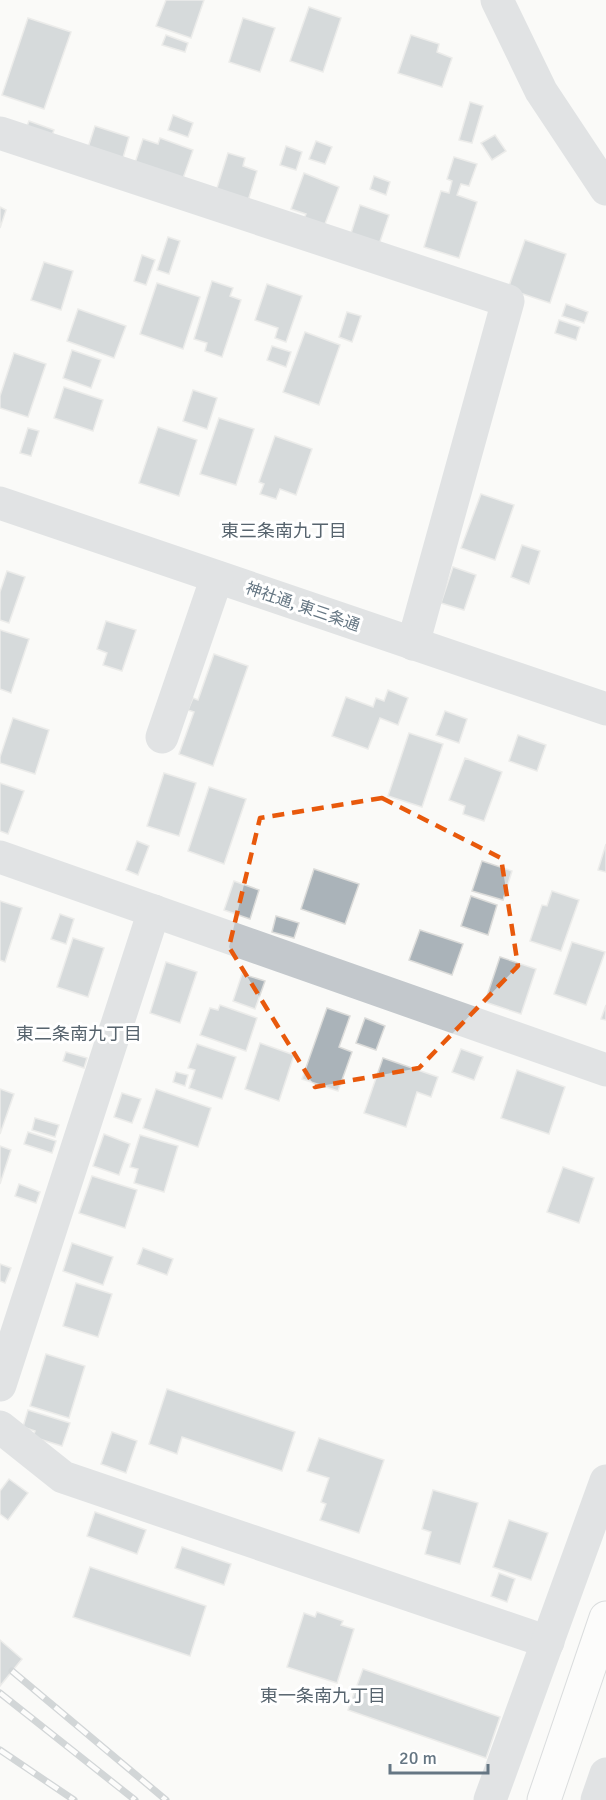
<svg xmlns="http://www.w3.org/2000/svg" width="606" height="1800" viewBox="0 0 606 1800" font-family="Signika,'Noto Sans JP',sans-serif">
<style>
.building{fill:#aab3b9;stroke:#dcdcda;stroke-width:1.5}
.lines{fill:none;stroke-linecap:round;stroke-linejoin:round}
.major-casing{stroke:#b5babe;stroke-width:35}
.minor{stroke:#c3c8cc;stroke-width:33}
.major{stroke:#fff;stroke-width:33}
.rail-casing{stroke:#a2aab0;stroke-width:7}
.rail{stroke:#fff;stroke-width:4.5;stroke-dasharray:14;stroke-linecap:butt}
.marked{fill:none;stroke:#e8590c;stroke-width:4.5;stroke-dasharray:12 8;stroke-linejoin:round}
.labels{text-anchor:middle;stroke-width:6;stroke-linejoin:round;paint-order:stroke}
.street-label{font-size:16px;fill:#657683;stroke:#fff}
.neighbourhood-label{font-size:18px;fill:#57646e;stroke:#fff}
</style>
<rect width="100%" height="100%" fill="#fafaf8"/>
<!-- building -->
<g class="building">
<polygon points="166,0 204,0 191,38 156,26"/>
<polygon points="309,7 341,18 323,72 290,61"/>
<polygon points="28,18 71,32 44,109 2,95"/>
<polygon points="243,18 275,28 260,72 229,62"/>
<polygon points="166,35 188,43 185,52 162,45"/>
<polygon points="411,35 439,44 437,52 452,58 442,87 398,73"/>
<polygon points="470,102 483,106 472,143 459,140"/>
<polygon points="173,115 193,123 188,137 168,130"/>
<polygon points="29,121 54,130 47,148 22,139"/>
<polygon points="95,126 129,137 120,168 85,157"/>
<polygon points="495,135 506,151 492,160 481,143"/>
<polygon points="160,138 193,150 182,181 134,166 143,139 158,144"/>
<polygon points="316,141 332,147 325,164 309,159"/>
<polygon points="286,146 302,152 296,170 280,165"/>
<polygon points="228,153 245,158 243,166 257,171 244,214 212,204"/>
<polygon points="454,157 477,164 469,186 461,184 457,195 477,202 459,258 424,247 441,191 449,193 452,181 447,179"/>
<polygon points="304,173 339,187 323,229 303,221 306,214 291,209"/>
<polygon points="374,176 390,182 386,195 370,189"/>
<polygon points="360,205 389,215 374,259 346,249"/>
<polygon points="0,207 6,210 0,228"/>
<polygon points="168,237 180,241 169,274 157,270"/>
<polygon points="525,240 566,254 550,303 508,289"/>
<polygon points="142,255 155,260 146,285 134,281"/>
<polygon points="44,262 73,271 61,310 31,300"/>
<polygon points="212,281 233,288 230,296 241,300 222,357 205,351 207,343 194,339"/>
<polygon points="157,283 200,297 183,349 140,334"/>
<polygon points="267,284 302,296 286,342 275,338 278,328 255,320"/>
<polygon points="566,304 588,312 584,323 562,316"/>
<polygon points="78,309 126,326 114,358 67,341"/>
<polygon points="347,312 361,316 352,342 339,337"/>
<polygon points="559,320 580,327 576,340 555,333"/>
<polygon points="305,332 340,345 319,405 283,392"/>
<polygon points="272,346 291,352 286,367 267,360"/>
<polygon points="72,350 101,360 91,388 63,378"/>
<polygon points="14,353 46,364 28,417 0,408 0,396"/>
<polygon points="64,387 103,400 93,431 54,418"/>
<polygon points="193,390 217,398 207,429 183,421"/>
<polygon points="219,418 254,429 236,485 200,474"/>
<polygon points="158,427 197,440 179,496 139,483"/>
<polygon points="28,428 39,431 31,456 20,453"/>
<polygon points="275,436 312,449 296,495 280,489 276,499 260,494 264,484 259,482"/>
<polygon points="481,494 514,505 495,560 461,548"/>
<polygon points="522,545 540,551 529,584 511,577"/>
<polygon points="453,567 476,575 464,610 441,603"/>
<polygon points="7,571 25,577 9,623 0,620 0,592"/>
<polygon points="106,621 136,630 122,671 103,665 107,653 97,649"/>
<polygon points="0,630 29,639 11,693 0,689"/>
<polygon points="214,654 248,666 213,766 179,754 194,712 188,710 193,698 198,700"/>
<polygon points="388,690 408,698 398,725 380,718 368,749 332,736 346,697 373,707 376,698 384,701"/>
<polygon points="445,711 467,719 459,743 436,735"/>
<polygon points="13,718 49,730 35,774 0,763 0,757"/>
<polygon points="409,733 443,744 422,807 388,796"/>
<polygon points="518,735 546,745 537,771 509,761"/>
<polygon points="465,758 502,772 484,821 463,814 465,806 449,800"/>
<polygon points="164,773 196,783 179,836 147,826"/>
<polygon points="0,783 24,791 8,834 0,831"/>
<polygon points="209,787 246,799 224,864 188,851"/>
<polygon points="137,841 149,846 138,875 126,870"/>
<polygon points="606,844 606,872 598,870"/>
<polygon points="482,861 512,871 503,900 472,891"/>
<polygon points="314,869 359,884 345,924 301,909"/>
<polygon points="234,881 259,890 250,919 224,910"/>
<polygon points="552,891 579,900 561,951 530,941 542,905 547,906"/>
<polygon points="471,896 497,905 488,935 461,926"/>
<polygon points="0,901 22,908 5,962 0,960"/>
<polygon points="60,914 74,919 66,944 51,939"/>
<polygon points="276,916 299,923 294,938 272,932"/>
<polygon points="420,930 463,944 452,975 409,960"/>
<polygon points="73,938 104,948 88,997 57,987"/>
<polygon points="572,942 605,952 586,1005 554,994"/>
<polygon points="500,957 536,969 521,1014 485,1002"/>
<polygon points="166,962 197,972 180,1023 150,1013"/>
<polygon points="242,974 265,981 255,1009 233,1001"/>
<polygon points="220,1005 257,1018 246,1051 200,1035 210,1008 218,1010"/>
<polygon points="606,1005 606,1020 601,1019"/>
<polygon points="327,1008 350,1016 339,1047 352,1052 338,1091 302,1079"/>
<polygon points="365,1018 385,1026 376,1050 356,1043"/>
<polygon points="260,1043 294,1055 279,1101 245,1089"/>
<polygon points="197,1044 236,1057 222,1099 189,1088 195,1070 188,1068"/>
<polygon points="461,1049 483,1057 474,1080 452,1072"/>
<polygon points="66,1052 87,1058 84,1068 63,1061"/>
<polygon points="383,1058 438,1077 431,1097 417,1092 406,1127 364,1113"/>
<polygon points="517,1070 565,1087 549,1134 501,1118"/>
<polygon points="176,1072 188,1075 185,1086 173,1082"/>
<polygon points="0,1089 14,1094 0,1134"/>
<polygon points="156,1089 211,1108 198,1147 143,1128"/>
<polygon points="122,1093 141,1099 132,1123 114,1117"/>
<polygon points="35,1118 59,1125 55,1137 32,1130"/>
<polygon points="28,1132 56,1141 52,1153 24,1144"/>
<polygon points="104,1134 130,1144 119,1175 93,1166"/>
<polygon points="140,1135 178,1146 164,1192 134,1183 138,1169 130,1167"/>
<polygon points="0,1146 11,1150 0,1184"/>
<polygon points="563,1167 594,1178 579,1223 547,1212"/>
<polygon points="92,1176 137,1190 125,1228 79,1213"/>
<polygon points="19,1184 40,1192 36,1203 15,1196"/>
<polygon points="72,1243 113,1257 103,1285 63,1271"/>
<polygon points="143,1248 173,1259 167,1275 137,1264"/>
<polygon points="0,1264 11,1268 5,1283 0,1281"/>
<polygon points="76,1283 112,1294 98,1337 63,1326"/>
<polygon points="46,1354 85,1366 69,1418 30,1406"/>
<polygon points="167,1389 295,1432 282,1471 182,1437 177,1454 149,1444"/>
<polygon points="28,1410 70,1423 62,1446 33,1437 35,1431 23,1427"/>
<polygon points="112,1432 137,1441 126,1473 101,1464"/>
<polygon points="319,1438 384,1460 359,1533 320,1520 326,1504 321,1502 329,1478 307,1471"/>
<polygon points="9,1479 28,1493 8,1520 0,1514 0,1491"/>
<polygon points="433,1490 478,1503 460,1564 425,1554 431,1532 422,1529"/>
<polygon points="95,1512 146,1530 137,1554 87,1536"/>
<polygon points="509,1520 548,1533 531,1580 493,1567"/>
<polygon points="182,1547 231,1564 224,1585 175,1568"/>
<polygon points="90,1567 206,1606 190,1656 73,1617"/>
<polygon points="499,1573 515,1579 507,1602 491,1596"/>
<polygon points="317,1612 343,1621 341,1625 354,1629 337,1683 287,1667 304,1613 315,1617"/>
<polygon points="0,1640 22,1659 0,1686"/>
<polygon points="363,1669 500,1717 486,1758 348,1710"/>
</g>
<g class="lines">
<defs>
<polyline id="major" points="544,1800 606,1618"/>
</defs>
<!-- major casing -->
<use href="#major" class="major-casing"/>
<!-- minor -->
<g class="minor">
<polyline points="497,0 541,91 606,189"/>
<polyline points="0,133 508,301 413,644"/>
<polyline points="0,503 606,709"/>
<polyline points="162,737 217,577"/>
<polyline points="0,857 606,1070"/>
<polyline points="0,1385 154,911"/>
<polyline points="0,1427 63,1477 548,1642"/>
<polyline points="490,1800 606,1481"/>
<polyline points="597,1800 606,1774"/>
</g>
<!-- major -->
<use href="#major" class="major"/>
<defs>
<g id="rail">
<polyline points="12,1671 166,1800"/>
<polyline points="0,1693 135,1800"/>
<polyline points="0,1750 74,1800"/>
</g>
</defs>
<!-- rail casing -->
<use href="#rail" class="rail-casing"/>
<!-- rail -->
<use href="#rail" class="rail"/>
</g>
<!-- marked area -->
<path d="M0 0H606V1800H0ZM382 798 501 858 518 966 419 1068 315 1087 229 947 260 818Z" fill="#fafaf8" fill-opacity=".55" fill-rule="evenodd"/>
<path class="marked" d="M382 798 501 858 518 966 419 1068 315 1087 229 947 260 818Z"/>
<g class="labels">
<!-- street labels -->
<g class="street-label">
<text transform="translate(303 606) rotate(19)" y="6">神社通, 東三条通</text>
</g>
<!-- neighbourhood labels -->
<g class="neighbourhood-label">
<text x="284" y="537">東三条南九丁目</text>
<text x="79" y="1040">東二条南九丁目</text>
<text x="323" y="1702">東一条南九丁目</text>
</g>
</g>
<!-- scale -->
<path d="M390 1764v9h98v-9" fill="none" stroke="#657683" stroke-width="3"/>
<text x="399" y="1764" font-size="18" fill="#657683" stroke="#ffffff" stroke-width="4.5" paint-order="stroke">20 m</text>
</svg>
